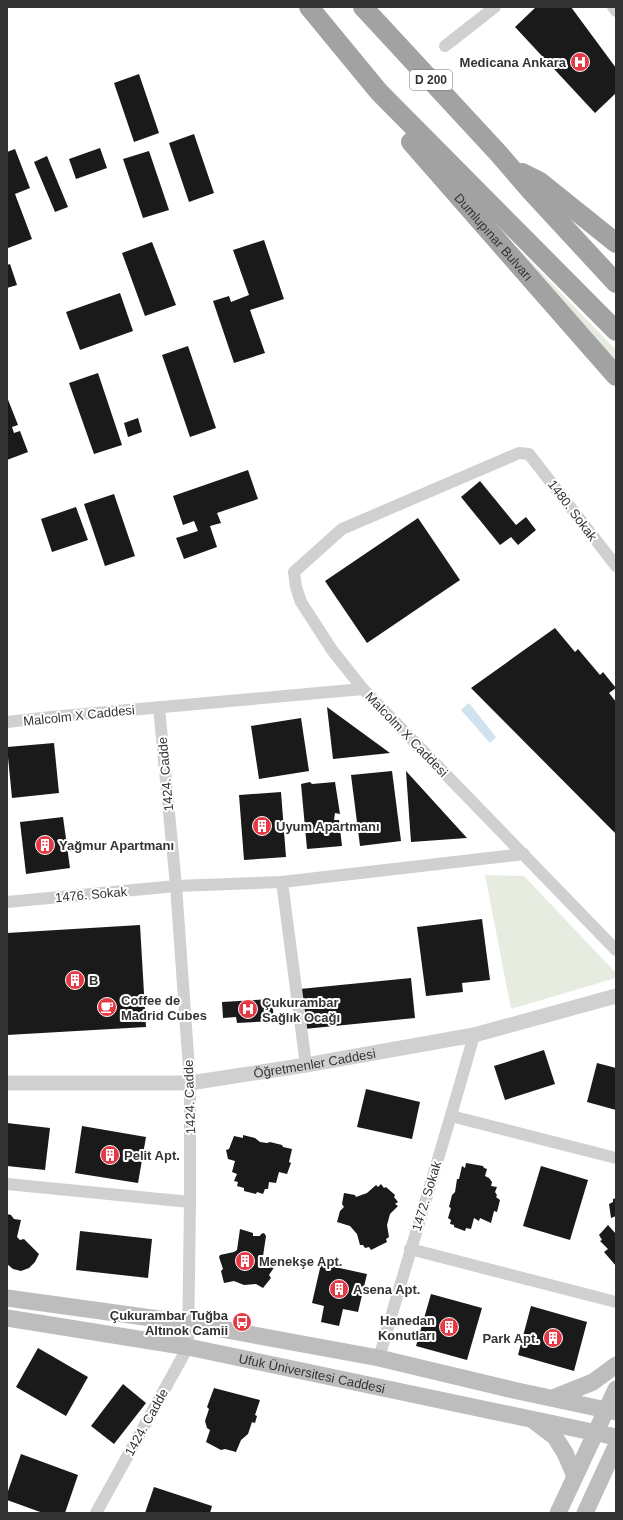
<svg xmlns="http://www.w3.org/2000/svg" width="623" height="1520" viewBox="0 0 623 1520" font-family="Arial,sans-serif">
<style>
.green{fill:#e6ecdf}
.water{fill:#cfe2ee}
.building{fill:#1a1a1a}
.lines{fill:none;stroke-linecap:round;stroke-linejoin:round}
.minor{stroke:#d0d0d0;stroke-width:12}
.tertiary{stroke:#d0d0d0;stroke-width:15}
.secondary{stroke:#bdbdbd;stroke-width:17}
.trunk{stroke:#a2a2a2;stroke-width:20}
.labels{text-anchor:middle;stroke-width:4;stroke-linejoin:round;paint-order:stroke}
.shield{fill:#fff;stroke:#707070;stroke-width:1}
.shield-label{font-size:12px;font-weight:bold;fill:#333}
.poi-label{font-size:13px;font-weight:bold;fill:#333;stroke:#fff;text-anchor:start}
.street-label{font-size:13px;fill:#333;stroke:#fff}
</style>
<rect width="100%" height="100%" fill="#fff"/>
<!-- green -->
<g class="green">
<polygon points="504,234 616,350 616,362"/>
<polygon points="485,875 524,876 616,973 616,978 511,1009"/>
</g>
<!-- water -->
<polygon class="water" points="469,703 496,737 490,743 461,710"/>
<!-- building -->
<g class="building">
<polygon points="536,7 571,7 616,68 616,93 595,113 515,27"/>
<polygon points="139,74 159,133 134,142 114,83"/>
<polygon points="194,134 214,193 189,202 169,143"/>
<polygon points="100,148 107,168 76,179 69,159"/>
<polygon points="15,149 30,188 15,194 32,239 8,248 7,245 7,152"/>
<polygon points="149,151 169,210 143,218 123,159"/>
<polygon points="47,156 68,207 55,212 34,162"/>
<polygon points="264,240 284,299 250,310 265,353 234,363 213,301 229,296 231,302 249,295 233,250"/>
<polygon points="152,242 176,305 145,316 122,253"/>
<polygon points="10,264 17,285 7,288 7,265"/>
<polygon points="120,293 133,331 80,350 66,312"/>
<polygon points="188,346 216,428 190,437 162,355"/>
<polygon points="98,373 122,445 94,454 69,383"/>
<polygon points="7,397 18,425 12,427 14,433 20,431 28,452 7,460"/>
<polygon points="138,418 142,432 128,437 124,423"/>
<polygon points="248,470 258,499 217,513 221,523 210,526 217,547 184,559 176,538 198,531 194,521 183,525 173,496"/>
<polygon points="480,481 516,525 526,517 536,530 518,545 511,537 500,545 461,497"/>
<polygon points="114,494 135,556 105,566 84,504"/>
<polygon points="76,507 88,540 52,552 41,519"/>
<polygon points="418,518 460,580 367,643 325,581"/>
<polygon points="555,628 575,652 578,649 600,675 603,672 616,688 609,693 616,702 616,834 471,688"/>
<polygon points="327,707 390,753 333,759"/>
<polygon points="301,718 309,771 259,779 251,726"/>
<polygon points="54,743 59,793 12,798 7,747"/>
<polygon points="392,771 401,841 360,846 351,775"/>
<polygon points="406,771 467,838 411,842"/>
<polygon points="310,782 312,784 335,782 340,814 335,813 334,820 339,820 342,846 307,849 301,784"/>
<polygon points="281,792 286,857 244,860 239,795"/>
<polygon points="63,817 70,868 26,874 20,822"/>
<polygon points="482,919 490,980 462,983 463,992 426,996 417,927"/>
<polygon points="140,925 146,1027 7,1035 7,933"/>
<polygon points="411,978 415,1018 304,1029 300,989"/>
<polygon points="272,999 274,1021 237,1023 236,1017 223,1018 222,1002"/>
<polygon points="544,1050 555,1084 505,1100 494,1066"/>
<polygon points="597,1063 616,1068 616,1110 587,1102"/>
<polygon points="366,1089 420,1102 412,1139 357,1127"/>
<polygon points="7,1123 50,1128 45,1170 7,1166"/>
<polygon points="82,1126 146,1137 138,1183 75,1173"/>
<polygon points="243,1135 255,1138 260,1142 267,1143 270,1142 282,1145 283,1147 292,1149 289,1162 291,1163 287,1174 279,1172 276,1183 269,1182 268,1189 265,1189 263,1194 257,1192 256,1194 244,1191 244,1188 237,1186 238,1182 234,1181 237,1174 232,1172 235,1161 228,1159 226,1150 229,1149 234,1136 243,1138"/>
<polygon points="466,1163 483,1166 484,1168 487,1169 485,1176 489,1178 492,1182 491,1186 497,1187 495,1192 497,1195 496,1197 500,1200 497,1212 494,1211 491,1223 480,1218 479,1221 474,1218 471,1229 466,1228 465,1231 454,1227 454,1225 450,1224 451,1220 448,1218 451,1208 449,1207 452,1195 455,1192 457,1179 459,1179 462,1166 465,1168"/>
<polygon points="541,1166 588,1180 570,1240 523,1226"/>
<polygon points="381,1184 384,1188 386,1187 395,1195 394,1197 398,1202 395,1204 398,1206 390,1214 387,1225 389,1237 386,1239 387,1242 371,1250 369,1247 365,1248 363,1245 360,1245 357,1234 350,1226 337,1222 340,1211 344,1207 342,1204 344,1193 355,1195 356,1197 367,1193 376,1185 378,1187"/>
<polygon points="616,1198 616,1216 611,1218 609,1204 613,1202 613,1199"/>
<polygon points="7,1214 11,1215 14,1219 21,1220 17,1237 20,1240 24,1239 39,1254 35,1262 29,1268 21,1271 13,1269 7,1264"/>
<polygon points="608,1225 616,1234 616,1266 604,1252 608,1249 600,1241 602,1240 599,1235"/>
<polygon points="240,1229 253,1233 253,1236 260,1236 261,1234 264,1233 266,1236 263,1256 275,1264 275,1266 269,1275 271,1278 263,1288 256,1284 244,1285 234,1281 224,1283 221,1271 223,1269 219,1257 220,1255 234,1252 237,1250"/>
<polygon points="80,1231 152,1239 148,1278 76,1270"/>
<polygon points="321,1264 367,1274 358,1312 343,1309 339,1326 321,1322 324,1306 312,1303"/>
<polygon points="431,1294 482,1308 467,1360 416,1346"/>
<polygon points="531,1306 587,1322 574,1371 518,1355"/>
<polygon points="38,1348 88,1377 66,1416 16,1387"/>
<polygon points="123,1384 146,1403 114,1444 91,1426"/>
<polygon points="214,1388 260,1400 255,1415 257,1416 255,1423 252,1422 248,1434 241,1440 236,1452 225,1449 221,1450 206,1442 210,1430 207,1428 205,1421 209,1409 207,1407"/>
<polygon points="21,1454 78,1475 65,1513 43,1513 7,1500 7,1494"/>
<polygon points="154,1487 212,1506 210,1513 145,1513"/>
</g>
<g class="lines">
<!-- minor -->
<g class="minor">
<polyline points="613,7 616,11"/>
<polyline points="445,46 495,7"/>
<polyline points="363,689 332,650 301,602 296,587 294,572 342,529 519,453 529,454 616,566"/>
<polyline points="7,722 51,717 363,689 616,950"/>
<polyline points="282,882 306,1065"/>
<polyline points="7,902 176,886 282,882 524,854"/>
<polyline points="451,1116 616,1158"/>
<polyline points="7,1184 190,1202"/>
<polyline points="410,1249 616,1302"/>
<path d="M379 1358C410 1250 444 1143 474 1035"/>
<polyline points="96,1513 188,1347 190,1202 190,1083 176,886 159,707"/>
</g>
<!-- tertiary -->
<path class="tertiary" id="s1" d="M7 1083H190L306 1065 474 1035 616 996"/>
<!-- secondary -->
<g class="secondary">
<polyline points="7,1298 188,1323 379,1358 513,1390 616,1412"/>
<path id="s2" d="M7 1318 188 1347 616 1437"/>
<polyline points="553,1398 593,1382 616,1365"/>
<polyline points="534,1421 555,1437 565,1453 575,1476"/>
<polyline points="558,1513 616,1389"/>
<polyline points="585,1513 616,1446"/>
</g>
<!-- trunk -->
<g class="trunk">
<polyline points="309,7 379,92 616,331"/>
<polyline points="363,7 499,154 530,190 616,283"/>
<path id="s3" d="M411 142 616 376"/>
<polyline points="522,173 540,182 616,243"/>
</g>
</g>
<!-- icons -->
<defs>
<symbol id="hospital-disc" viewBox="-11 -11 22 22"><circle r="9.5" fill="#e63946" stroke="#fff"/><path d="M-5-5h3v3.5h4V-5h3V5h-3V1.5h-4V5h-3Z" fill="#fff"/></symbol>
<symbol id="building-disc" viewBox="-11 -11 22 22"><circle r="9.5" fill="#e63946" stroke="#fff"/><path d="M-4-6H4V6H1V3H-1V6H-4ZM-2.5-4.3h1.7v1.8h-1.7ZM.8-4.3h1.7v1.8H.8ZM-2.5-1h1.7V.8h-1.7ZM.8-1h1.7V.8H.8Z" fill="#fff"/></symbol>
<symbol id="cafe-disc" viewBox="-11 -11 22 22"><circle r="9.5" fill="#e63946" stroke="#fff"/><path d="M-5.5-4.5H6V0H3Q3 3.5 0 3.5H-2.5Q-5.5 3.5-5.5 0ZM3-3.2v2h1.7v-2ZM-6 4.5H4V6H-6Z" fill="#fff"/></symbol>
<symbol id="bus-disc" viewBox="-11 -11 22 22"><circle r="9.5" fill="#e63946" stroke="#fff"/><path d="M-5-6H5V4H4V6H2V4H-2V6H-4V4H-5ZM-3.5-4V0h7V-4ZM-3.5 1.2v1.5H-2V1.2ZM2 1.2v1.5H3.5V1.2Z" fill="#fff"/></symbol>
</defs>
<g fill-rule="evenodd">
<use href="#hospital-disc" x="569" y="51" width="22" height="22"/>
<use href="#building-disc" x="251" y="815" width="22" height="22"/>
<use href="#building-disc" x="34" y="834" width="22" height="22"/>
<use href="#building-disc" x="64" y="969" width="22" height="22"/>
<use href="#cafe-disc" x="96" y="996" width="22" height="22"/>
<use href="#hospital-disc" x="237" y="998" width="22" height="22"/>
<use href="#building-disc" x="99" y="1144" width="22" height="22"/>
<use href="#building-disc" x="234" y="1250" width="22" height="22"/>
<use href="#building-disc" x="328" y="1278" width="22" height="22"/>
<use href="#bus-disc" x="231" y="1311" width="22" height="22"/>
<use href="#building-disc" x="438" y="1316" width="22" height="22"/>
<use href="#building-disc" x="542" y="1327" width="22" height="22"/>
</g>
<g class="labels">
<!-- shield labels -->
<rect class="shield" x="410" y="70" width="42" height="20" rx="3"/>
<g class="shield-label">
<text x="431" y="84">D 200</text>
</g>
<!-- poi labels -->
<g class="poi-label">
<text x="566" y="67" text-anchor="end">Medicana Ankara</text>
<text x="276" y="831">Uyum Apartmanı</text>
<text x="59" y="850">Yağmur Apartmanı</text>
<text x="89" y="985">B</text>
<text x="121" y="1005">Coffee de<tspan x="121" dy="15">Madrid Cubes</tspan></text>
<text x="262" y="1007">Çukurambar<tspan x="262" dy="15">Sağlık Ocağı</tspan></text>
<text x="124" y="1160">Pelit Apt.</text>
<text x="259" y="1266">Menekşe Apt.</text>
<text x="353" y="1294">Asena Apt.</text>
<text x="228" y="1320" text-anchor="end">Çukurambar Tuğba<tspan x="228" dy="15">Altınok Camii</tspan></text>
<text x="435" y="1325" text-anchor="end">Hanedan<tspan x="435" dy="15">Konutları</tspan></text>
<text x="539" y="1343" text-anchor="end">Park Apt.</text>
</g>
<!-- street labels -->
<g class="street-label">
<text dy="5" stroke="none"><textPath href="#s3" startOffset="126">Dumlupınar Bulvarı</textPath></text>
<text transform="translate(573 510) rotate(53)" y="5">1480. Sokak</text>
<text transform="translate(79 715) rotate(-6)" y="5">Malcolm X Caddesi</text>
<text transform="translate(407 734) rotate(46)" y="5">Malcolm X Caddesi</text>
<text transform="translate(165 774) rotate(-95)" y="5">1424. Cadde</text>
<text transform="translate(91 894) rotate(-5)" y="5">1476. Sokak</text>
<text dy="5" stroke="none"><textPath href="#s1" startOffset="309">Öğretmenler Caddesi</textPath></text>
<text transform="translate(189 1097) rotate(-92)" y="5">1424. Cadde</text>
<text transform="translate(426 1196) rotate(-73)" y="5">1472. Sokak</text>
<text dy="5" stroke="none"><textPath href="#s2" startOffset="310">Ufuk Üniversitesi Caddesi</textPath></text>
<text transform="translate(146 1422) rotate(-61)" y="5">1424. Cadde</text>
</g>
</g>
<!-- border -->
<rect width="623" height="1520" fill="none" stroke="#333333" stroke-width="16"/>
</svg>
